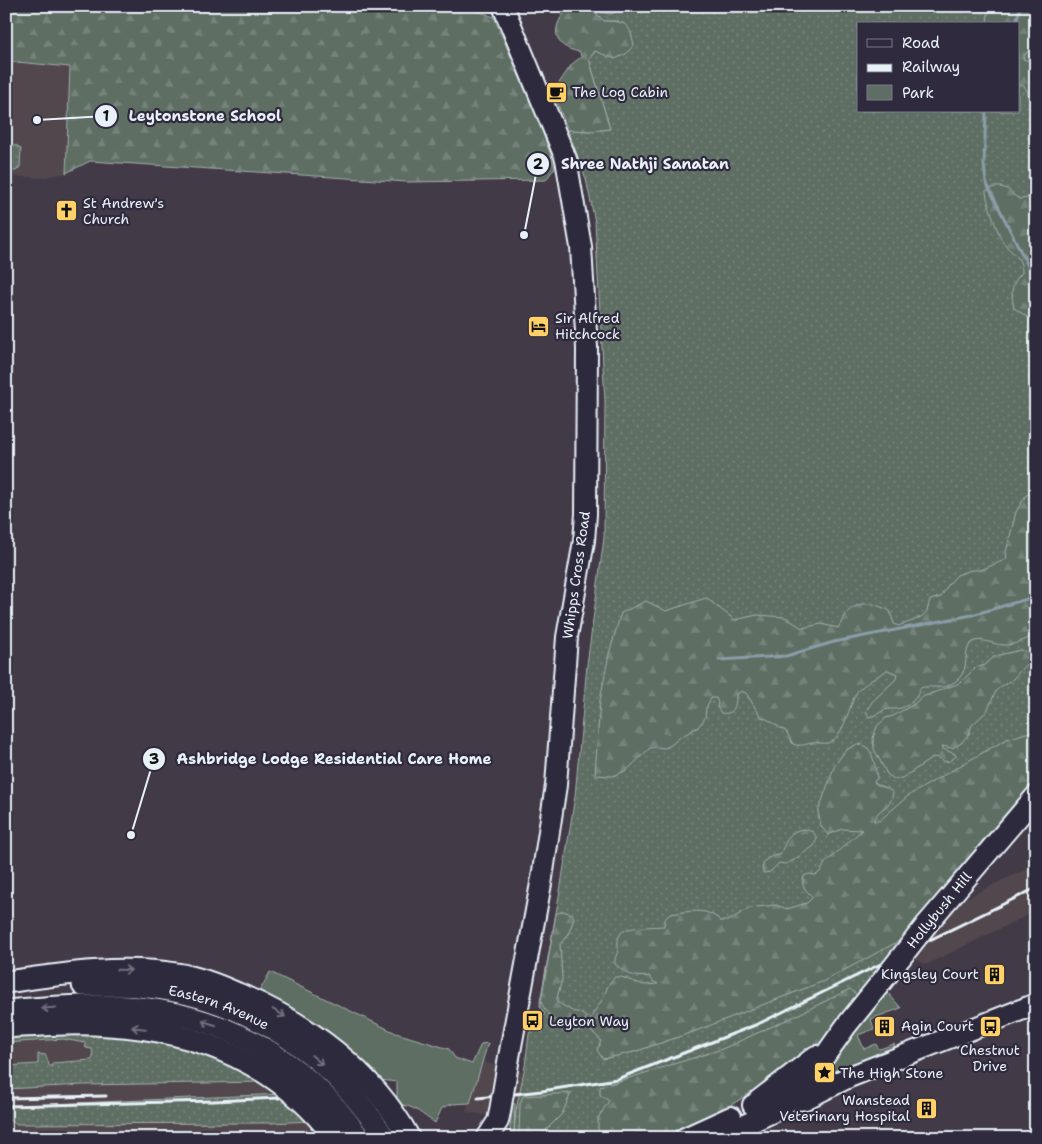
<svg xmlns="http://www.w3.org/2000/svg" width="1042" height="1144" viewBox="0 0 1042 1144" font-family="'Shantell Sans',sans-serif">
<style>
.built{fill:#51464e}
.grass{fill:url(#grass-dots);stroke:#a4b0ae;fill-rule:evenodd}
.forest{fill:url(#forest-firs);stroke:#a4b0ae}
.green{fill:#5f6e64;stroke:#a4b0ae}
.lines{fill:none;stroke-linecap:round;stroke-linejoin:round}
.stream{stroke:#8a9da9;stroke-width:3}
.primary-casing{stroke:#e8f1f8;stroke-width:24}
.trunk-casing{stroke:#e8f1f8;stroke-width:25}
.primary{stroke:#2f2a3d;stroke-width:20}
.trunk{stroke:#2f2a3d;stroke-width:21}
.rail{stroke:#e8f1f8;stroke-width:3}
.primary-bridge-casing{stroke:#e8f1f8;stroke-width:24;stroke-linecap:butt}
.primary-bridge{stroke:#2f2a3d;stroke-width:20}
.oneway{stroke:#70707e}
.labels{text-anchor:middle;stroke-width:4.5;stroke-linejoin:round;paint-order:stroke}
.poi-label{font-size:14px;fill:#e8f1f8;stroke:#2f2a3d;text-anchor:start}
.street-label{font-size:14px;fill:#e8f1f8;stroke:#2f2a3d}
.leader{fill:none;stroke:#e8f1f8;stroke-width:2}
.callout-dot{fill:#e8f1f8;stroke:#2f2a3d;stroke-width:2}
.mark-label{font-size:15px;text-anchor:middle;font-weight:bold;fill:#111}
.callout-label{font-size:15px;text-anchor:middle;font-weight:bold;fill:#e8f1f8;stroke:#2f2a3d;stroke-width:4.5;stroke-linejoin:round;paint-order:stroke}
</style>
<defs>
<pattern id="grass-dots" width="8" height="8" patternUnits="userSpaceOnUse" patternTransform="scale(1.25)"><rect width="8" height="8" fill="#5f6e64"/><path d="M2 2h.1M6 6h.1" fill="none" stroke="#76837b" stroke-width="1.8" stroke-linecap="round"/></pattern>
<pattern id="forest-firs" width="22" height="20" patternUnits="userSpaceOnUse" patternTransform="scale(1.25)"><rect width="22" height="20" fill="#5f6e64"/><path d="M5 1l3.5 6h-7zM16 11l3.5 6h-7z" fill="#76837b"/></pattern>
</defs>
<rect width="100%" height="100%" fill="#433a47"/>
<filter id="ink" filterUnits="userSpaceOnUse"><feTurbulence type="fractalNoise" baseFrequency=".02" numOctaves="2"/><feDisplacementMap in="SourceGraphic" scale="10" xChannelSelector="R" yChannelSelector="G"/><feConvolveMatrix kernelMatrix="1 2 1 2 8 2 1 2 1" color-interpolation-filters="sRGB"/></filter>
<g filter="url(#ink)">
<!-- built -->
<g class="built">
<polygon points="6,61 70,67 66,173 41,178 6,176"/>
<polygon points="1036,864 1036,911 926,965 914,958 862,990 852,1002 517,1117 492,1116 466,1112 480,1061 519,1072 567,1066 947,916 960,901"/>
<polygon points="6,1032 183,1040 283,1094 323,1138 6,1138"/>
</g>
<!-- grass -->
<g class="grass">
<path d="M621 6H1036V782L937 897 852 1002 772 1080 729 1106 661 1138H511L510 1127 513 1103 515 1104 514 1133 516 1110 525 1066 529 1034 537 1017 540 1019 545 1014 540 1007V1002L561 885 575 796 587 665 604 538 605 401 595 222 586 179 568 130 591 131 610 129 589 59 619 21H604L596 13 588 11 590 7C602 7 609 22 621 6ZM858 24H1018V111H858Z"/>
<polygon points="6,145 18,146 21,149 20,167 16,171 6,170"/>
<polygon points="61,1029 183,1040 266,1082 83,1085 6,1089 6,1066 38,1064 38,1054 46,1055 49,1065 52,1067 52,1063 91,1060 93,1058 92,1049 86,1048 85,1043 63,1039 6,1043 6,1032"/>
<polygon points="283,1094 310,1121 271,1123 17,1124 6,1119 6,1106"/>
</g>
<!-- forest -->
<g class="forest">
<polygon points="6,6 465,6 494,17 540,125 555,167 546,180 407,182 90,161 66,173 70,67 6,61"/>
<path d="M570 6H621C609 23 601 7 590 7L588 11 596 13 604 21C626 22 629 22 634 45L626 54 615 59 595 51 589 59 610 129 591 131 568 130 555 98 561 96 557 86 572 64 581 57 580 52C550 47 551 25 570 6Z"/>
<path d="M993 6H1036V47L1026 53 1023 59 1036 63V108C1028 103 1032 95 1023 85H1018V24H987L988 13Z"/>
<path d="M994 187C1010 186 1008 192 1019 199L1036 197V323L1014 308C1011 294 1010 284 1022 273 1022 254 1010 254 1002 240 998 235 985 195 986 191Z"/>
<path d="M1033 494 1036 497V635C1025 639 1014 646 1003 645 994 645 981 637 973 642 959 651 976 674 947 686 938 689 929 685 920 688 918 697 911 705 901 708 896 710 890 708 884 710 879 713 875 716 869 717L866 711 872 702 896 679 897 674 888 670C883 672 859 688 857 692 848 706 845 737 828 743 823 744 817 742 812 743 805 744 800 747 793 744L786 731C777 727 772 720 761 717L746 693 741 691 736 695C736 707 734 715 721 713L717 707 718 703 716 698H711L706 708 705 718 698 727 679 738 671 745 665 748 656 747 650 748 627 770 613 776 595 775 600 700 609 654 621 613 646 601 666 611 706 598 735 620 757 615 785 617 802 628 821 624 838 628C841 624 843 618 846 614 858 599 875 603 890 611L894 624 898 626C906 623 923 619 927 611 929 607 928 604 930 600L941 597 948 585 957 575 971 570H981L1007 559 1006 552 1016 512 1026 495Z"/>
<path d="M1021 650 1027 652 1031 656 1028 662 1012 680 1000 687 996 691 987 711 972 725 969 734 960 744 952 748 942 746 943 749 955 754 956 756C945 766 945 760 934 757L902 778 894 779 887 774 874 749 873 738 877 726 886 718 893 716 914 704 922 697 960 683 975 668 985 665 995 656Z"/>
<path d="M1036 730V782L901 940 824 981 693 1032 634 1052 603 1059 597 1050 601 1041C599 1036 591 1033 588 1028 590 1016 597 1009 603 998 607 990 607 984 615 977H621L644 985 658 984 653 981 649 976C632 978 628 974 615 964 614 957 618 954 618 949 618 943 617 939 621 933 626 926 654 927 664 926L665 919 670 914C687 912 707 906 720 921H728L749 908 776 905 787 909 807 903 813 897C806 890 800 887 804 876L809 874 816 875 821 871 825 863 862 830 842 829 828 835 821 826 818 812 835 765 845 751 857 744C858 744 864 745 865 746 873 750 876 769 877 778L874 782C879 788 888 786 893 793 891 810 877 807 874 821H879L908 796 968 761 1007 739Z"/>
<path d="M805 829 813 832 817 838 814 846 794 860 786 864 779 863 770 872 764 873 762 869 764 861 772 856 780 855C786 842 788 830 805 829Z"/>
<path d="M563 911 572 914 574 918 568 935 560 944 562 979 557 998V1002L574 1012H579L586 1017C584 1050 545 1017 541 1001L556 914Z"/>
<polygon points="850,989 857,995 827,1036 789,1073 772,1080 729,1106 661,1138 598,1138 598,1118 609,1101 600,1095 600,1087 722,1049 795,1016"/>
<polygon points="571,1093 562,1114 538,1138 521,1138 519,1136 520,1104 523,1096"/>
</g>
<!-- green -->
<g class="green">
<path d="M270 972 396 1033 449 1049 455 1058 472 1064 481 1044 488 1043 470 1103 452 1104 442 1108 435 1123C421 1114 413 1104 397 1105V1082L380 1080 258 994Z"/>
<polygon points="888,993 901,1008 871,1019 874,1029 858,1035 864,1049 876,1044 878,1048 880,1049 894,1044 895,1047 829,1073 826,1068"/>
</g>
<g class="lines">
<!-- stream -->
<g class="stream">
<polyline points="1015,24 1021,6"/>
<polyline points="986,111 984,165 986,182 1036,282"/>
<polyline points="719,660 786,656 834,642 972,615 1034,597 1036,595"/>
</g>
<defs>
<g id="primary">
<polyline points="503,6 566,159 581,247 587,348 586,514 584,541 567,637 556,785 542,878 509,1057"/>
<polyline points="927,924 1036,796"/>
<polyline points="758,1101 816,1056"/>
<path d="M753 1105C765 1102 777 1098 789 1098 795 1099 799 1101 805 1099L849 1077 1036 1004"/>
<polyline points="487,1138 498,1121 500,1111"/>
<polyline points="685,1138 731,1117"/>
<polyline points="717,1138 779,1109 802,1088 846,1026 887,975"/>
</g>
<g id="trunk">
<path d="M6 982C62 974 120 965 177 974 198 977 218 985 238 994 307 1023 372 1071 409 1138"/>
<path id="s1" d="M83 985C105 985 127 984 148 987 225 995 299 1034 350 1092 362 1106 375 1121 384 1138"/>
<path d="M6 1011C41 1008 77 1005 112 1006 213 1009 302 1054 359 1138"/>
<path d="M6 1027C40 1025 75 1022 109 1025 197 1030 281 1065 335 1138"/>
</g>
</defs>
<!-- primary casing -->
<use href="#primary" class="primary-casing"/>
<!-- trunk casing -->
<use href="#trunk" class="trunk-casing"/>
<!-- primary -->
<use href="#primary" class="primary"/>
<!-- trunk -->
<use href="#trunk" class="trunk"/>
<!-- rail -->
<g class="rail">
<polyline points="6,1098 106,1096"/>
<polyline points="478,1098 542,1091 617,1079 758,1024 1036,888"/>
<polyline points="6,1106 213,1101 279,1098"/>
</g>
<defs>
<g id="primary-bridge">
<polyline points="887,975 927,924"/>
<polyline points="500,1111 509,1057"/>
</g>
</defs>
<!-- primary-bridge casing -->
<use href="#primary-bridge" class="primary-bridge-casing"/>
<!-- primary-bridge -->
<use href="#primary-bridge" class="primary-bridge"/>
</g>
<!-- one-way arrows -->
<defs><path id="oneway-shaft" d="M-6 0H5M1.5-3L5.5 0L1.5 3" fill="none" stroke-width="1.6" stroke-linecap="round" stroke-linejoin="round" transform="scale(1.25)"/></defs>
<g class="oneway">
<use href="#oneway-shaft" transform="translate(124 970) rotate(1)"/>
<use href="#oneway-shaft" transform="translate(49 1008) rotate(176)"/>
<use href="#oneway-shaft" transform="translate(279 1013) rotate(31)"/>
<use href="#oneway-shaft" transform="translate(209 1023) rotate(-162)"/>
<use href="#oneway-shaft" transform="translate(139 1028) rotate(-173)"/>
<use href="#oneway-shaft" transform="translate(317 1060) rotate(41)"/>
</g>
</g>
<!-- icons -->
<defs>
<symbol id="cafe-square" viewBox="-11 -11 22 22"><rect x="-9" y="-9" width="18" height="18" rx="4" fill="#ffd166" stroke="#2f2a3d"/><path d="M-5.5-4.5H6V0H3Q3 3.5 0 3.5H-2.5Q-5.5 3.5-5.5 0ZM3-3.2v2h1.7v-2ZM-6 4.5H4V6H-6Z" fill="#111"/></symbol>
<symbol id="church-square" viewBox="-11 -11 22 22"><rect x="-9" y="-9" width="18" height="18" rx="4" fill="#ffd166" stroke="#2f2a3d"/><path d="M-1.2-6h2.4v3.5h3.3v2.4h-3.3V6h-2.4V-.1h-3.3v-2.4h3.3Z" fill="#111"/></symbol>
<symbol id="hotel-square" viewBox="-11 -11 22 22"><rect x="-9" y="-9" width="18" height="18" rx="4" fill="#ffd166" stroke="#2f2a3d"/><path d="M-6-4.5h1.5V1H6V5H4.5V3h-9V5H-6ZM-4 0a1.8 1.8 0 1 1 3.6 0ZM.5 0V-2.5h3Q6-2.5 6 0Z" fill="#111"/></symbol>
<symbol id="building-square" viewBox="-11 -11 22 22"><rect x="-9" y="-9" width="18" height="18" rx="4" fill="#ffd166" stroke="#2f2a3d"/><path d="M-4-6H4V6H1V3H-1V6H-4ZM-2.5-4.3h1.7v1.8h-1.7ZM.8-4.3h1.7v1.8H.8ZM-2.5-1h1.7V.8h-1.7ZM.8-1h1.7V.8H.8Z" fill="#111"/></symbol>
<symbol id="bus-square" viewBox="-11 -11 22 22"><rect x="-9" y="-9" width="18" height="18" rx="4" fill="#ffd166" stroke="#2f2a3d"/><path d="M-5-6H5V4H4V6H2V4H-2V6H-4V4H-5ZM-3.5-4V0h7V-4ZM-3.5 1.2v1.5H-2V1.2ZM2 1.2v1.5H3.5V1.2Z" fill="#111"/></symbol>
<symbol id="sight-square" viewBox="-11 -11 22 22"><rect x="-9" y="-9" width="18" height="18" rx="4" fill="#ffd166" stroke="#2f2a3d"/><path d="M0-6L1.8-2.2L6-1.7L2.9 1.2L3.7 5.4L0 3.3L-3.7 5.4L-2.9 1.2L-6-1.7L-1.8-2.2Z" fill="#111"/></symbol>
</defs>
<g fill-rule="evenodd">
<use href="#cafe-square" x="544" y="80" width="25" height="25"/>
<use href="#church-square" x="54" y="198" width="25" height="25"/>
<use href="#hotel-square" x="526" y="314" width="25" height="25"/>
<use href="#building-square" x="982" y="962" width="25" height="25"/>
<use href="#bus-square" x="520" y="1008" width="25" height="25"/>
<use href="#building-square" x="872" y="1014" width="25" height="25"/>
<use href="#bus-square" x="978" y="1014" width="25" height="25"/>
<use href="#sight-square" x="812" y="1060" width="25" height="25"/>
<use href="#building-square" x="914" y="1096" width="25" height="25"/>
</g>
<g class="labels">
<!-- poi labels -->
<g class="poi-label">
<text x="572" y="97">The Log Cabin</text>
<text x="83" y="208">St Andrew's<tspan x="83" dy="16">Church</tspan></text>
<text x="555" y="323">Sir Alfred<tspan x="555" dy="16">Hitchcock</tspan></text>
<text x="979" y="979" text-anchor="end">Kingsley Court</text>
<text x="549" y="1026">Leyton Way</text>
<text x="901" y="1031">Agin Court</text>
<text x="990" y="1055" text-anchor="middle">Chestnut<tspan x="990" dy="16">Drive</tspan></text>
<text x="840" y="1078">The High Stone</text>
<text x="910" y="1105" text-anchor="end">Wanstead<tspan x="910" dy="16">Veterinary Hospital</tspan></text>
</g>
<!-- street labels -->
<g class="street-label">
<text transform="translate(576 575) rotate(-82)" y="5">Whipps Cross Road</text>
<text transform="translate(939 910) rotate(-51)" y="5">Hollybush Hill</text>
<text dy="5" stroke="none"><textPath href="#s1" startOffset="139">Eastern Avenue</textPath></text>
</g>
</g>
<!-- callouts -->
<path class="leader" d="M37 120L106 116M524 235L538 164M131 835L154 759"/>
<g class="callout-dot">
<circle cx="37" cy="120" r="5"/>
<circle cx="524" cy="235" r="5"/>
<circle cx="131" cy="835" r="5"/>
<circle cx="106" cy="116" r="12"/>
<circle cx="538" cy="164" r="12"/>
<circle cx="154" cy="759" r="12"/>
</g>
<g class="mark-label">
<text x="106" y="121">1</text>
<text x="538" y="169">2</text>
<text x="154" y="764">3</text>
</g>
<g class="callout-label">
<text x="205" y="121">Leytonstone School</text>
<text x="645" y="169">Shree Nathji Sanatan</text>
<text x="334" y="764">Ashbridge Lodge Residential Care Home</text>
</g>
<!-- margin -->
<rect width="1042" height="1144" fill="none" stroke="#2f2a3d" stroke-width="25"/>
<rect x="12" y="12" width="1017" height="1119" fill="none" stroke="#e8f1f8" stroke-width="2" filter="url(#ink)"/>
<!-- legend -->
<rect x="857" y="22" width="162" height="90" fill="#2f2a3d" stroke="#797a88"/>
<rect x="867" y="39" width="25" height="8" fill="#2f2a3d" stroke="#797a88"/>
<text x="902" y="48" font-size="15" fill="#e8f1f8">Road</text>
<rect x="867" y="64" width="25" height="8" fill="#e8f1f8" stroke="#797a88"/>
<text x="902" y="72" font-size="15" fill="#e8f1f8">Railway</text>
<rect x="867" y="85" width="25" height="15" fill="#5f6e64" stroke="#797a88"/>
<text x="902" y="98" font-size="15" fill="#e8f1f8">Park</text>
</svg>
